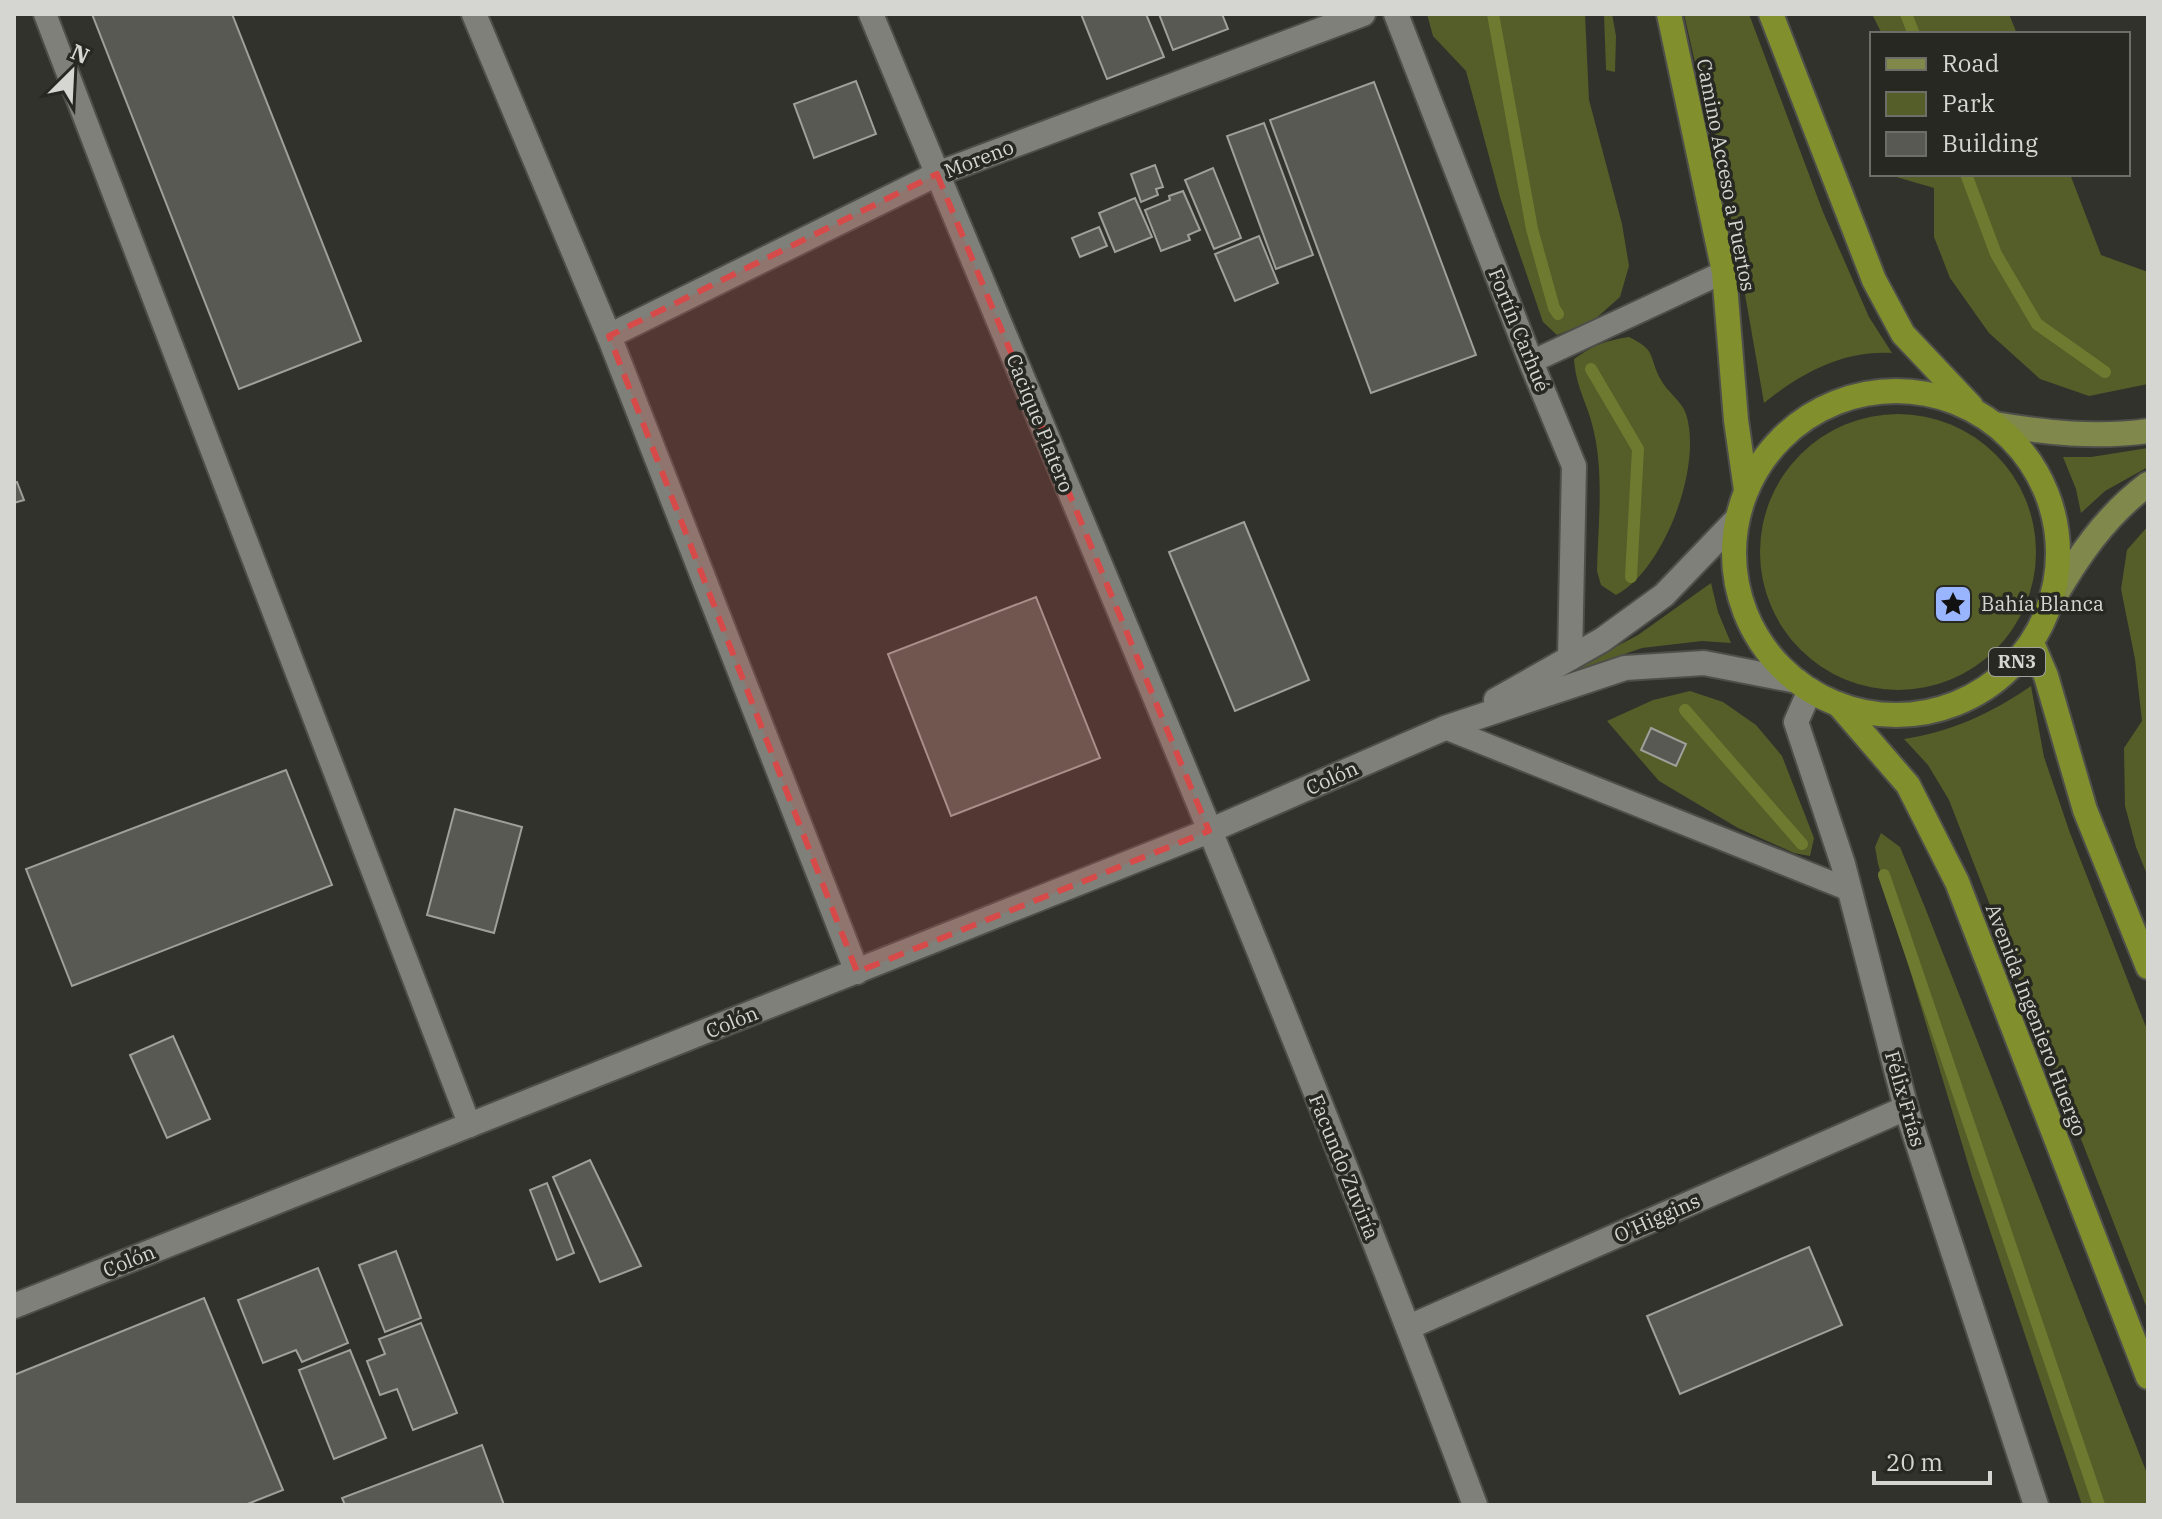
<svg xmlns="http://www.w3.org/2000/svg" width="2162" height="1519" viewBox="0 0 2162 1519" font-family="'IBM Plex Serif',serif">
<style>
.green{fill:#555d28}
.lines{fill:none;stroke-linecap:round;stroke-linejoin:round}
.stream{stroke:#6f7a31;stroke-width:12}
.building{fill:#585952;stroke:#9fa099;stroke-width:2}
.lane-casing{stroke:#4e4f4a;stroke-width:26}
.street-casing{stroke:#4e4f4a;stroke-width:28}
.primary-casing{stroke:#4e4f4a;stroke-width:28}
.highway-casing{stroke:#4e4f4a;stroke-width:28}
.lane{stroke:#7f8079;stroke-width:22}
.street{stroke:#7f8079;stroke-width:24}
.primary{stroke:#80894b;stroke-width:24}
.highway{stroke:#818f2d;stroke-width:24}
.marked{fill:#d64b4a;fill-opacity:0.2;stroke:#d64b4a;stroke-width:6;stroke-dasharray:16 10;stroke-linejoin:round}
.labels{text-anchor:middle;stroke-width:7;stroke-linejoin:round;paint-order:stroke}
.shield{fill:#272822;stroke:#a1a29d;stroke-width:2}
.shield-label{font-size:18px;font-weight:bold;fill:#d5d6d2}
.street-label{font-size:20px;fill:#d5d6d2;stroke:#272822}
.poi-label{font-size:20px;fill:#d5d6d2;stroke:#272822;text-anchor:start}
</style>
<rect width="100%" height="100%" fill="#31322c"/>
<!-- green -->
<g class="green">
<polygon points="1427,14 1585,14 1589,100 1622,224 1629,266 1620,297 1594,320 1557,335 1543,322 1500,197 1466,71 1433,36"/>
<polygon points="1604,14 1612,14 1616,36 1615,72 1606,70"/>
<path d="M1684 14H1749L1823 212 1869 317 1892 353C1843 350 1801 373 1764 403L1735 237Z"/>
<polygon points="1872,14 2009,14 2017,34 1882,34"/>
<polygon points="1891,174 2070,174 2101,255 2148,272 2148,384 2089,396 2040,379 1989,333 1950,278 1934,237 1934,188 1893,176"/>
<path d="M1629 337C1658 351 1648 357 1661 380 1667 392 1682 401 1686 414 1703 466 1664 570 1616 595L1601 585 1597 571C1598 526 1604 477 1594 432 1589 406 1576 389 1574 359 1592 346 1607 340 1629 337Z"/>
<circle cx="1898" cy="552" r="138"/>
<polygon points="2148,448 2148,467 2105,491 2081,513 2076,489 2063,457 2091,457"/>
<polygon points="2148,526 2148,877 2136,847 2125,806 2124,748 2142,721 2135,659 2121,589 2127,550"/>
<polygon points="1711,583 1718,612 1731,643 1702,641 1642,648 1575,671 1574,669 1638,635"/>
<path d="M2031 686 2044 757 2070 833 2148 1032V1311L1949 800 1928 765 1904 739C1951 732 1992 713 2031 686Z"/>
<polygon points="1690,691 1723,702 1756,725 1782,756 1814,838 1810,856 1794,853 1738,828 1659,781 1607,721 1653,700"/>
<polygon points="1881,833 1900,847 1924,905 2148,1476 2148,1505 2082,1505 1972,1177 1878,864 1875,847"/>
</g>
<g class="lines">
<!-- stream -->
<g class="stream">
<polyline points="1493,14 1532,229 1554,308 1558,314"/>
<polyline points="1906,14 1914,34"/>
<polyline points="1966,174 1996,254 2037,324 2105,372"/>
<polyline points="1591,369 1638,449 1631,577"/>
<polyline points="1685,710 1802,844"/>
<polyline points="1884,875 2099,1505"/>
</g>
</g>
<!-- building -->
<g class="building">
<polygon points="92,14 232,14 361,341 239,389"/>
<polygon points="1081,14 1146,14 1164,57 1107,79"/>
<polygon points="1159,14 1222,14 1228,29 1173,50"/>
<polygon points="856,81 876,134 814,158 794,104"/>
<polygon points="1374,82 1476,355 1371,393 1270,120"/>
<polygon points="1264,123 1313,255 1276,269 1227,136"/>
<polygon points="1155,165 1163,187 1156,189 1158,195 1141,202 1131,174"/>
<polygon points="1213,168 1241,238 1214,249 1185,180"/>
<polygon points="1183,191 1200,230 1188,235 1190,240 1161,251 1145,210 1170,200 1169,196"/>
<polygon points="1135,198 1152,237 1115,252 1099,213"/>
<polygon points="1099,227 1107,246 1080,257 1072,238"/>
<polygon points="1259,236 1278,283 1235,301 1215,254"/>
<polygon points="17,482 24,500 14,503 14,483"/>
<polygon points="1244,522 1309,680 1235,711 1169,552"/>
<polygon points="1036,597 1100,758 951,816 888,654"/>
<polygon points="1651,728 1686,744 1676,766 1641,750"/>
<polygon points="286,770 332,885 72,986 26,869"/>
<polygon points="455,809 522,827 494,933 427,915"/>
<polygon points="173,1036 210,1119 167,1138 130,1055"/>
<polygon points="590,1160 641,1266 600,1282 553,1177"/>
<polygon points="547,1183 574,1253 557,1260 530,1190"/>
<polygon points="1809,1247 1842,1325 1680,1394 1647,1316"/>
<polygon points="396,1251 421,1318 385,1332 359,1265"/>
<polygon points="318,1268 348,1343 302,1362 296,1350 263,1363 238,1300"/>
<polygon points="204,1298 283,1490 245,1505 14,1505 14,1375"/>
<polygon points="421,1323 457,1413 413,1430 397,1389 380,1395 367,1361 385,1354 379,1339"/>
<polygon points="350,1350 386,1438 334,1459 299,1370"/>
<polygon points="482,1445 504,1505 345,1505 342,1498"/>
</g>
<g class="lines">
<defs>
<g id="lane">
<polyline points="45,14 470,1126"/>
<polyline points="1531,362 1724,272"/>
<polyline points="1445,728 1850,890"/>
</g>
<g id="street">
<polyline points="474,14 609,336 857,972"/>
<path d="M871 14C1076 509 1288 1003 1475 1505"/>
<polyline points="1396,14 1531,362 1574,466 1570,658"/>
<polyline points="609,336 937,174 1363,14"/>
<polyline points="1810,690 1796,722 1843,864 1906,1108 2036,1505"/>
<polyline points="1496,700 1602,640 1664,595 1736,520"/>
<polyline points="14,1306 1209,831 1445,728 1625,668 1704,663 1797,681"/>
<polyline points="1409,1327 1906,1108"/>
</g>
<g id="primary">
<path d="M1995 424C2046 433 2096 438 2148 431"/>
<path d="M2050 605C2076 559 2105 516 2148 484"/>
</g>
<g id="highway">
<polyline points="1669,14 1724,272 1736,420 1746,490"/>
<polyline points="1771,14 1874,280 1903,334 1971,406"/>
<circle cx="1896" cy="553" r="162"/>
<polyline points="2032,643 2046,676 2085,810 2148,967"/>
<polyline points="1838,704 1908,785 1957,882 2148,1377"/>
</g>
</defs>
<!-- lane casing -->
<use href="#lane" class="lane-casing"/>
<!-- street casing -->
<use href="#street" class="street-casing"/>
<!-- primary casing -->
<use href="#primary" class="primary-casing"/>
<!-- highway casing -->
<use href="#highway" class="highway-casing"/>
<!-- lane -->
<use href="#lane" class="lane"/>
<!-- street -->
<use href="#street" class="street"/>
<!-- primary -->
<use href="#primary" class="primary"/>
<!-- highway -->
<use href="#highway" class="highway"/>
</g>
<!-- marked area -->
<path class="marked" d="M937 174 1209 831 857 972 609 336Z"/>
<!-- icons -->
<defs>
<symbol id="sight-square" viewBox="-11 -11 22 22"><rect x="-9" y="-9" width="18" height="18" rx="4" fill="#98b5fd" stroke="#272822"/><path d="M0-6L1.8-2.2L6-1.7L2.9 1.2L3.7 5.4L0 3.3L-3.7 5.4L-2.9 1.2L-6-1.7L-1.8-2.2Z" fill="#111"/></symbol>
</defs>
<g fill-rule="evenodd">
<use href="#sight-square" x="1931" y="582" width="44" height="44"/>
</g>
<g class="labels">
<!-- shield labels -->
<rect class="shield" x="1989" y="648" width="56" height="28" rx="6"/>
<g class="shield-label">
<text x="2017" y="668">RN3</text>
</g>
<!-- street labels -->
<g class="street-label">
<text transform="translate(979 159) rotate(-21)" y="7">Moreno</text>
<text transform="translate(1726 175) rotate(79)" y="7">Camino Acceso a Puertos</text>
<text transform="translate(1519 330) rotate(68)" y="7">Fortín Carhué</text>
<text transform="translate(1040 423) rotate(68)" y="7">Cacique Platero</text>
<text transform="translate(1332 778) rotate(-24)" y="7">Colón</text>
<text transform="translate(2036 1020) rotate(69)" y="7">Avenida Ingeniero Huergo</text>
<text transform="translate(732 1022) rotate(-22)" y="7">Colón</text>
<text transform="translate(1905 1099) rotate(74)" y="7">Félix Frías</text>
<text transform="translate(1344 1167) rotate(68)" y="7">Facundo Zuviría</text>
<text transform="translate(1657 1218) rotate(-24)" y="7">O'Higgins</text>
<text transform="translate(129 1261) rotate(-22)" y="7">Colón</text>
</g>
<!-- poi labels -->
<g class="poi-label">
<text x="1981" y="611">Bahía Blanca</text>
</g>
</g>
<!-- border -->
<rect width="2162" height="1519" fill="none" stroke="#d5d6d2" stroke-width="32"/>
<!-- legend -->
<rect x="1870" y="32" width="260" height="144" fill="#272822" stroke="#6d6e68" stroke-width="2"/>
<rect x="1886" y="58" width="40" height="12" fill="#80894b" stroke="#6d6e68" stroke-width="2"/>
<text x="1942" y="72" font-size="24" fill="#d5d6d2">Road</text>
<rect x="1886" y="92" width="40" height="24" fill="#555d28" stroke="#6d6e68" stroke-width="2"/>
<text x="1942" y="112" font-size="24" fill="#d5d6d2">Park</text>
<rect x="1886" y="132" width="40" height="24" fill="#585952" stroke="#6d6e68" stroke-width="2"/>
<text x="1942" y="152" font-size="24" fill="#d5d6d2">Building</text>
<!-- north arrow -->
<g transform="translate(72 72) rotate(24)" stroke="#272822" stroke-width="6" paint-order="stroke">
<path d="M0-6L14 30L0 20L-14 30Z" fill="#d5d6d2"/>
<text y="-12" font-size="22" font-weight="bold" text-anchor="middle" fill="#d5d6d2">N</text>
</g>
<!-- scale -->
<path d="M1874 1471v12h116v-12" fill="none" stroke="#d5d6d2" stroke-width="4"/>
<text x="1886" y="1471" font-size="24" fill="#d5d6d2" stroke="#272822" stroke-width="6" paint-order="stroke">20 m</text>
</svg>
